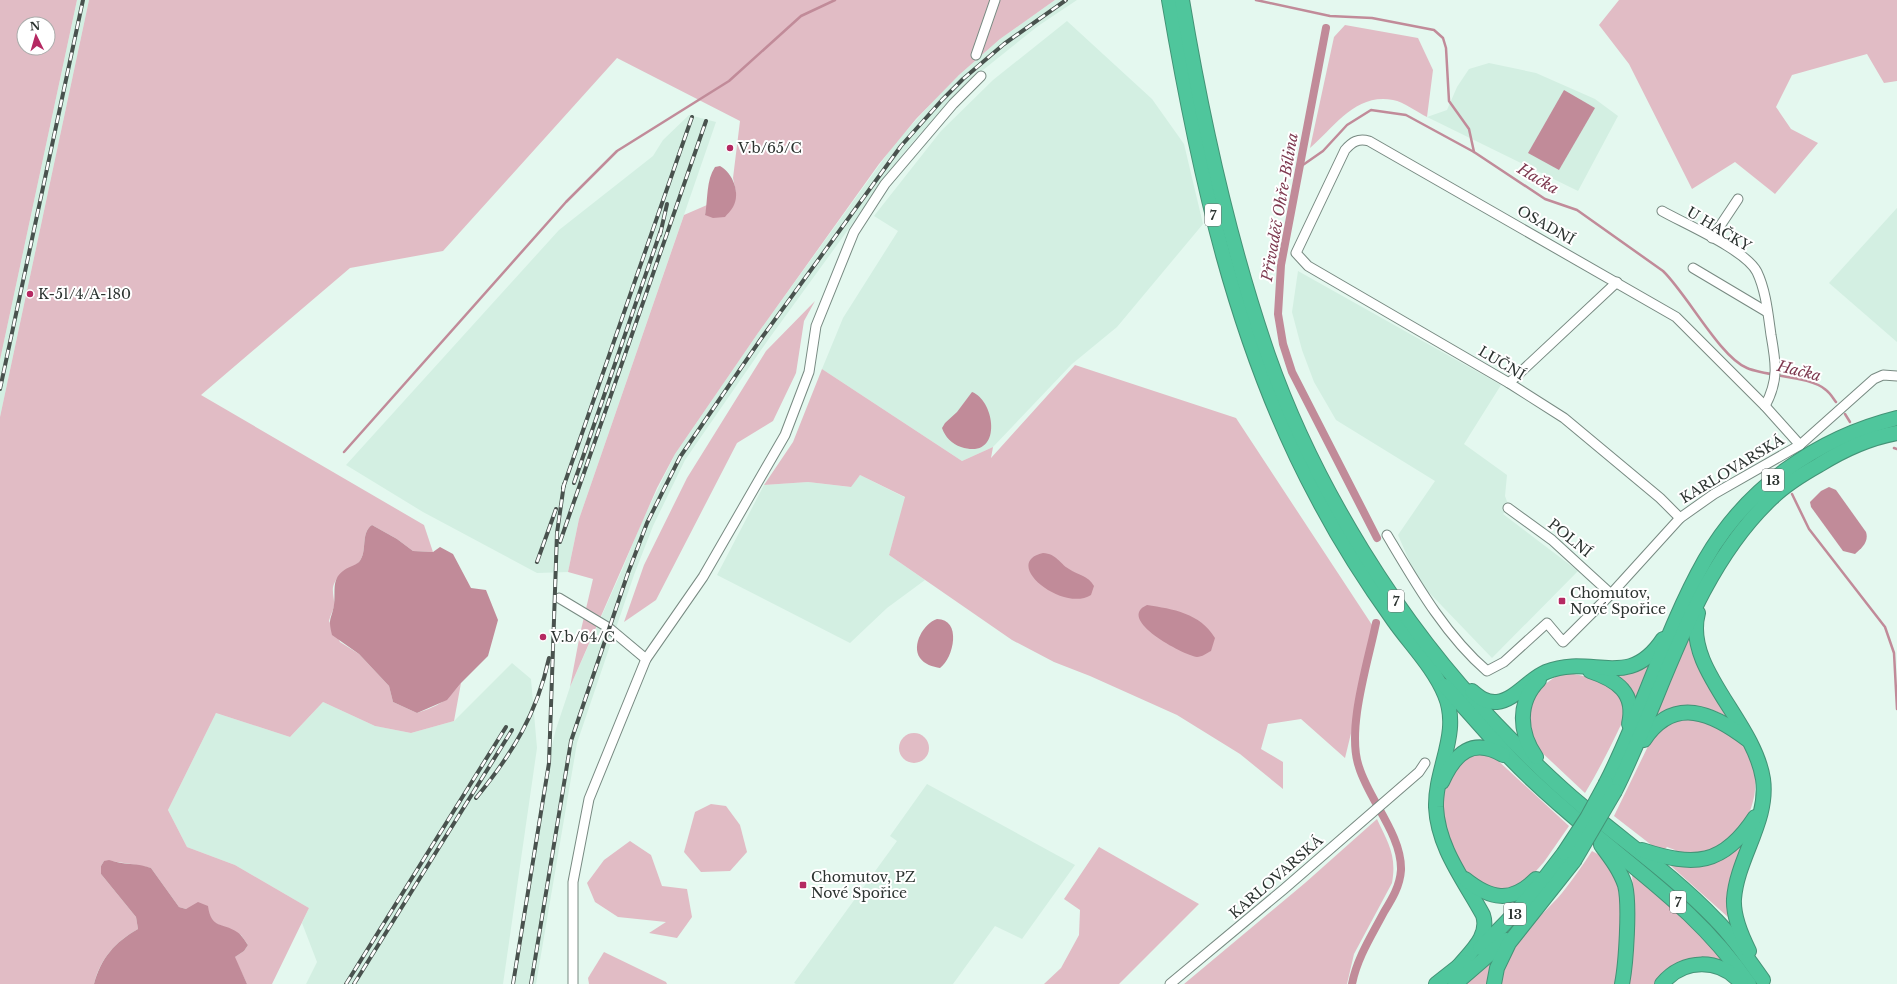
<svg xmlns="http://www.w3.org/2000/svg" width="1897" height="984" viewBox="0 0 1897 984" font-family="'Libre Baskerville',serif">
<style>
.built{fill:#d3efe2}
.green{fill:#e1bcc5;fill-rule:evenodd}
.water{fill:#c18b99}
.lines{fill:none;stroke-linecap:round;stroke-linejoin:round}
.stream{stroke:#c18b99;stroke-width:2.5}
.canal{stroke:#c18b99;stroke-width:8}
.minor-casing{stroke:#788a82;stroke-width:11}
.highway-casing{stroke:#439376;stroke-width:16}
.minor{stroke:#fff;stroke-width:9}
.highway{stroke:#4fc69c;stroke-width:14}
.rail-casing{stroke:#49524e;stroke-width:4}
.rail{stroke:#fff;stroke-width:2.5;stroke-dasharray:8;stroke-linecap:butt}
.highway-bridge-casing{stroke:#439376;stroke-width:16;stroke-linecap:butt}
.highway-bridge{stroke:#4fc69c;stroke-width:14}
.poi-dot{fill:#b52962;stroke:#fff;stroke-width:1.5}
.labels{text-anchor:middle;stroke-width:4;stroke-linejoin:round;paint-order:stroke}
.shield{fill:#fff;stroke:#6b706e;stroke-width:1}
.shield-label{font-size:13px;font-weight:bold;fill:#2c3330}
.poi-label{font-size:14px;fill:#2c3330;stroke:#fff;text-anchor:start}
.street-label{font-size:14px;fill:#2c3330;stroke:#fff}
.water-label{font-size:15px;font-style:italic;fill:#7d394f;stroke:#fff}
</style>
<rect width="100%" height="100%" fill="#e4f8ef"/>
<!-- built -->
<g class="built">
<polygon points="77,0 89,0 0,417 0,360"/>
<polygon points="1055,0 1077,0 1038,26 983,70 946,104 906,150 768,340 685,460 653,526 634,575 577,743 536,984 511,984 546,770 556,729 570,687 622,570 642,521 675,454 758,333 896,142 938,96 959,75 1000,39"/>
<polygon points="1067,21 1152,99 1184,144 1203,224 1117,327 1072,364 993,447 962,461 822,369 843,318 898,231 874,216 941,131 993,80"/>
<polygon points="1489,63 1536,73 1595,99 1618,116 1578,191 1427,117 1447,110 1457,87 1469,69"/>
<polygon points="689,115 716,122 579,519 568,572 537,573 423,512 346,465 559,230 653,156 663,140"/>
<polygon points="1897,208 1897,342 1829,283"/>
<polygon points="1298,271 1501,385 1464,444 1507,475 1505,496 1509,507 1503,514 1578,571 1492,658 1418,581 1398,535 1435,481 1336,420 1314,382 1302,350 1292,312"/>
<polygon points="860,475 906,498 889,555 925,580 887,608 850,643 717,575 764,485 808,482 850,487"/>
<polygon points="512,663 531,679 537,748 503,984 306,984 317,962 302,923 309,908 235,865 187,847 168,810 216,713 290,737 323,702 375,726 411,733 454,721"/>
<polygon points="927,784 1075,865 1022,939 995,926 953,984 796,984 794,983 897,841 890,836"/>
</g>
<!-- green -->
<g class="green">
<path d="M0 0H77L0 360ZM24 24H48V48H24Z"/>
<path d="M89 0H1055L1000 39 959 75 916 119 879 164 758 333 675 454 657 488 570 687 580 634 593 579 568 572 579 519 684 215 707 205 705 215 736 192 733 178 740 121 617 58 443 251 350 268 201 395 424 525 433 552 413 551 397 539 372 525C360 533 368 552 359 562 351 572 341 568 334 584 331 591 335 599 334 606 333 611 330 616 329 621L340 642 359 654 389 686 393 702 417 713C441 705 445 702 461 683L454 721 411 733 375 726 323 702 290 737 216 713 168 810 187 847 235 865 309 908 272 984H247L235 959V957L244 951 248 945 241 935 213 922 209 916 193 907 186 909 179 907 151 868C146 866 108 860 104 861L101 866V874L136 917 138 929C115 942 100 959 94 984H0V417Z"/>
<polygon points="1619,0 1897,0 1897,81 1884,83 1867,54 1792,75 1776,107 1791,129 1818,143 1775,194 1735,162 1692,189 1629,64 1599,25"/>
<path d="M1345 25 1418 38 1433 70 1427 117C1417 112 1404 102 1393 100 1355 93 1335 127 1310 148L1334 37Z"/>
<polygon points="815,301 804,321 796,373 773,421 737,443 656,600 624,622 644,565 687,478 766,351"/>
<polygon points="1075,365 1236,418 1376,631 1345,758 1301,719 1268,724 1261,749 1283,762 1283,789 1240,754 1177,715 1090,676 1054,662 1012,640 889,555 905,497 860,475 851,487 808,482 764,485 793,442 822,369 962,461 993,447 991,458"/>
<path d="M1690 635 1692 653 1700 670 1730 718C1703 704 1686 702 1657 714Z"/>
<polygon points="1653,659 1636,703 1607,673"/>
<path d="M1568 673C1590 676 1626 686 1625 714 1625 719 1620 726 1618 731 1608 752 1597 773 1585 793L1536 747 1529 726 1531 705 1541 687 1558 675Z"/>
<path d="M1679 719C1688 719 1701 718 1709 721 1721 726 1743 742 1749 754 1768 793 1743 849 1697 854 1691 855 1684 854 1678 854L1675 850 1667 847 1664 850 1654 847 1614 816 1653 736 1657 731Z"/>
<circle cx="914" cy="748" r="15"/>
<polygon points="1475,753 1493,756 1569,826 1544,862 1528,880 1513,888 1494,890 1464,872 1452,851 1442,816 1443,796 1445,787 1459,763"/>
<polygon points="711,804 726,806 740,825 747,852 730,871 701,872 684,852 695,812"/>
<path d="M1377 819C1388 843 1397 855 1392 883L1354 954 1347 984H1184L1305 883Z"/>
<polygon points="630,841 651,855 662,886 687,889 692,917 677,938 649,933 666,922 618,917 595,902 587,883 604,860"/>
<path d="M1744 843 1729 918 1671 866C1701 866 1720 861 1744 843Z"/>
<polygon points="1099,847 1199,904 1119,984 1044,984 1061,968 1079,935 1080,910 1064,899"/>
<path d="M1592 851 1605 858 1616 876 1622 898 1617 984H1499C1502 946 1539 920 1562 893 1573 879 1583 865 1592 851Z"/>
<path d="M1632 874 1684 919 1725 962C1698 953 1670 960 1654 984H1629L1635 923Z"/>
<polygon points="604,952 666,982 667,984 589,984 588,978"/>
<polygon points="1495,959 1489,984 1465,984"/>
</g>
<!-- water -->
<g class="water">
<polygon points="1564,90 1595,108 1559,170 1528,153"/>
<path d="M720 166C733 173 741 194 733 207 731 211 727 214 725 217L713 218 705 215C708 199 706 180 715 167Z"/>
<path d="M972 392C996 401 1003 461 961 447 952 444 945 437 942 428L945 423 957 412Z"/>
<path d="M1829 487 1836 490 1866 532C1869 542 1862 548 1855 554L1843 551 1811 507 1810 502 1821 491Z"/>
<path d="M372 525 397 539 413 551 433 552 440 547 453 554 471 588 486 590 498 620 488 656 461 683 447 700 417 713 393 702 389 686 359 654 332 635C328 617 331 621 334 605 336 592 331 580 343 571 347 567 355 566 359 562 368 552 360 533 372 525Z"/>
<path d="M1043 553C1057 554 1059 563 1069 569 1079 576 1088 575 1094 586L1091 595C1063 613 1000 563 1043 553Z"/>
<path d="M1147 605C1173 609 1200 613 1215 638L1211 651C1207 653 1202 657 1197 657 1183 655 1115 619 1147 605Z"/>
<path d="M937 619C962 619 954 658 940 668 933 667 924 664 920 658 911 645 924 623 937 619Z"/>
<path d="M109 860C123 865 138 863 151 868L179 907 186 909 198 902 208 906C211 929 222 922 237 932 242 935 245 941 248 945L244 951 235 957 247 984H94C101 958 115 942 138 929L136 917 101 874V866L104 861Z"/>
</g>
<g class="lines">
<!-- stream -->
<g class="stream">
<path d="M1256 0 1330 16 1372 18 1434 30 1443 38 1446 48 1449 101 1469 129 1474 152 1545 199 1577 210 1663 271C1687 294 1720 357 1747 368 1768 377 1811 376 1826 390 1830 393 1833 398 1836 402"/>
<polyline points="1300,167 1323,151 1347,125 1371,110 1406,115 1474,152"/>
<polyline points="1845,414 1850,422"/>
<polyline points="1894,448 1897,449"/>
<polyline points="344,452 566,202 617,151 729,81 801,16 835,0"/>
<polyline points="1792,494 1809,529 1885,627 1894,653 1897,709"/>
</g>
<!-- canal -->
<g class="canal">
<polyline points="1326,28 1281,265 1278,314 1283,344 1292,372 1377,538"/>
<path d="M1352 984C1357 958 1372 935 1384 912 1392 899 1400 886 1401 870 1402 835 1369 800 1359 767 1346 730 1368 662 1376 623"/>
</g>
<defs>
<g id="minor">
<polyline points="976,55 995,0"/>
<path d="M1662 211C1685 224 1746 250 1757 272 1766 291 1768 314 1771 335 1776 363 1779 380 1765 406"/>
<polyline points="1712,238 1738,199"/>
<polyline points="1693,268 1767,312"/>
<polyline points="1509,383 1617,282"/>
<polyline points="1508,508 1552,540 1611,594"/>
<path d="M1680 518 1660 498 1564 418 1509 383 1308 266 1296 253 1345 150C1352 142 1358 138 1369 141L1676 317 1765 406 1800 445"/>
<path d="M1387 535C1415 582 1445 635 1487 671L1504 662 1547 623 1563 642 1611 594 1680 518 1714 494 1800 445 1874 379 1883 375 1897 376"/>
<polyline points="559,598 609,628 646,659"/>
<polyline points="573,984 573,882 589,799 646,659 703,577 785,435 809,372 816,326 854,232 885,184 953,104 981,76"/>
<polyline points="1170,984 1284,889 1419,772 1425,763"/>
</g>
<g id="highway">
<path d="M1169 0C1198 170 1235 345 1318 499 1340 541 1366 582 1394 621 1411 645 1434 668 1445 695 1461 733 1435 768 1436 807 1438 848 1464 880 1483 915 1490 936 1470 952 1458 967"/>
<path d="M1182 0C1202 120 1228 239 1268 355 1314 486 1399 624 1496 724 1523 752 1551 780 1581 805 1626 843 1675 877 1716 920 1734 938 1748 959 1763 980"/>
<path d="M1698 613C1683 668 1754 721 1763 779 1769 821 1737 858 1734 899 1733 916 1741 935 1749 951"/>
<path d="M1590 671C1617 680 1636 693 1629 724"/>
<path d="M1445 686C1467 710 1488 735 1510 758 1536 785 1565 810 1593 833 1653 883 1704 919 1749 984"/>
<path d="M1472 691C1479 697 1486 703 1497 702 1515 700 1529 679 1546 672 1592 653 1628 692 1663 639"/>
<path d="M1644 740C1674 695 1713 713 1748 740"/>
<path d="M1536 757C1519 733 1517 702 1539 680"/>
<path d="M1442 782C1455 753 1473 737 1503 755"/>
<path d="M1606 783C1643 711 1665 631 1705 560 1746 488 1817 438 1897 418"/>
<path d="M1615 791C1664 694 1691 574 1772 498 1785 485 1803 474 1819 465 1843 450 1869 438 1897 433"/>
<path d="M1601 845C1610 857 1620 870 1625 885 1630 904 1626 964 1622 984"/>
<path d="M1642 850C1694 867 1723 866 1755 817"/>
<path d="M1465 879C1490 899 1511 904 1536 879"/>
<path d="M1480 948C1511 919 1539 887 1564 853"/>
<polyline points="1436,984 1464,962"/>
<polyline points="1455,984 1506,940"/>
<polyline points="1494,984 1497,968 1509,943 1574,861"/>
<path d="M1662 984C1683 958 1720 958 1741 983"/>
</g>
</defs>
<!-- minor casing -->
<use href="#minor" class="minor-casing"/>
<!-- highway casing -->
<use href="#highway" class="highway-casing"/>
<!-- minor -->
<use href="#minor" class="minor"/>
<!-- highway -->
<use href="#highway" class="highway"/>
<defs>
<g id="rail">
<polyline points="660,235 667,204"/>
<polyline points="0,389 83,0"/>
<polyline points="574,483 661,230"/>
<polyline points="563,488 692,117"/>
<polyline points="560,542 706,121"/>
<polyline points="537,562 556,509"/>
<path d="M476 798C512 754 537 714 549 658"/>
<polyline points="346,984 506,727"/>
<polyline points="354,984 512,730"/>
<polyline points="513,984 549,763 557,533 564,484"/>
<polyline points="531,984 571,741 628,573 647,523 680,457 763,336 901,146 942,100 963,79 1004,44 1066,0"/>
</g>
</defs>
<!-- rail casing -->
<use href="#rail" class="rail-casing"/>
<!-- rail -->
<use href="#rail" class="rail"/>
<defs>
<g id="highway-bridge">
<polyline points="1564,853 1587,818 1606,783"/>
<polyline points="1574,861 1615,791"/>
</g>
</defs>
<!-- highway-bridge casing -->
<use href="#highway-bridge" class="highway-bridge-casing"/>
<!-- highway-bridge -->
<use href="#highway-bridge" class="highway-bridge"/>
</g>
<!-- markers -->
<g class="poi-dot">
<circle cx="730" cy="148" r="4"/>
<circle cx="30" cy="294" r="4"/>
<rect x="1558" y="597" width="8" height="8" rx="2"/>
<circle cx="543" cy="637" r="4"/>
<rect x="799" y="881" width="8" height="8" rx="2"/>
</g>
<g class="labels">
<!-- shield labels -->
<g class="shield">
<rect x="1205" y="204" width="16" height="22" rx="3"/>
<rect x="1762" y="469" width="22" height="22" rx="3"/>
<rect x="1388" y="590" width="16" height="22" rx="3"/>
<rect x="1670" y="891" width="16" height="22" rx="3"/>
<rect x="1504" y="903" width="22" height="22" rx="3"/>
</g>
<g class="shield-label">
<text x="1213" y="220">7</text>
<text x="1773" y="485">13</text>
<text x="1396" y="606">7</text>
<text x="1678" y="907">7</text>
<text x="1515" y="919">13</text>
</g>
<!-- poi labels -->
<g class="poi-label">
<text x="738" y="153">V.b/65/C</text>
<text x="38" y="299">K-51/4/A-180</text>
<text x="1570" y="598">Chomutov,<tspan x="1570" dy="16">Nové Spořice</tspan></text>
<text x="551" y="642">V.b/64/C</text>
<text x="811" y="882">Chomutov, PZ<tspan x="811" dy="16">Nové Spořice</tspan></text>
</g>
<!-- street labels -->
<g class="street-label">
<text transform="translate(1546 225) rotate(30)" y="5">OSADNÍ</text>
<text transform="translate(1719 229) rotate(31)" y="5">U HAČKY</text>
<text transform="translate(1502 363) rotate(31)" y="5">LUČNÍ</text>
<text transform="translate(1732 469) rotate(-31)" y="5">KARLOVARSKÁ</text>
<text transform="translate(1570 538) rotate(39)" y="5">POLNÍ</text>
<text transform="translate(1276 877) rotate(-41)" y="5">KARLOVARSKÁ</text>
</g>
<!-- water labels -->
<g class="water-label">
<text transform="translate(1538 179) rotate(31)" y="5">Hačka</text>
<text transform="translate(1280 207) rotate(-80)" y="5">Přivaděč Ohře-Bílina</text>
<text transform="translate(1799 371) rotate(14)" y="5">Hačka</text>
</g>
</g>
<!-- north arrow -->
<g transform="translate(36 36) rotate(355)"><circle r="19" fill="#ffffff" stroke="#abadac"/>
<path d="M0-3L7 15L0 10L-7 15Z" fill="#b52962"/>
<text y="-6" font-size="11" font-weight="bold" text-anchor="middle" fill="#2c3330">N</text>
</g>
</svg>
